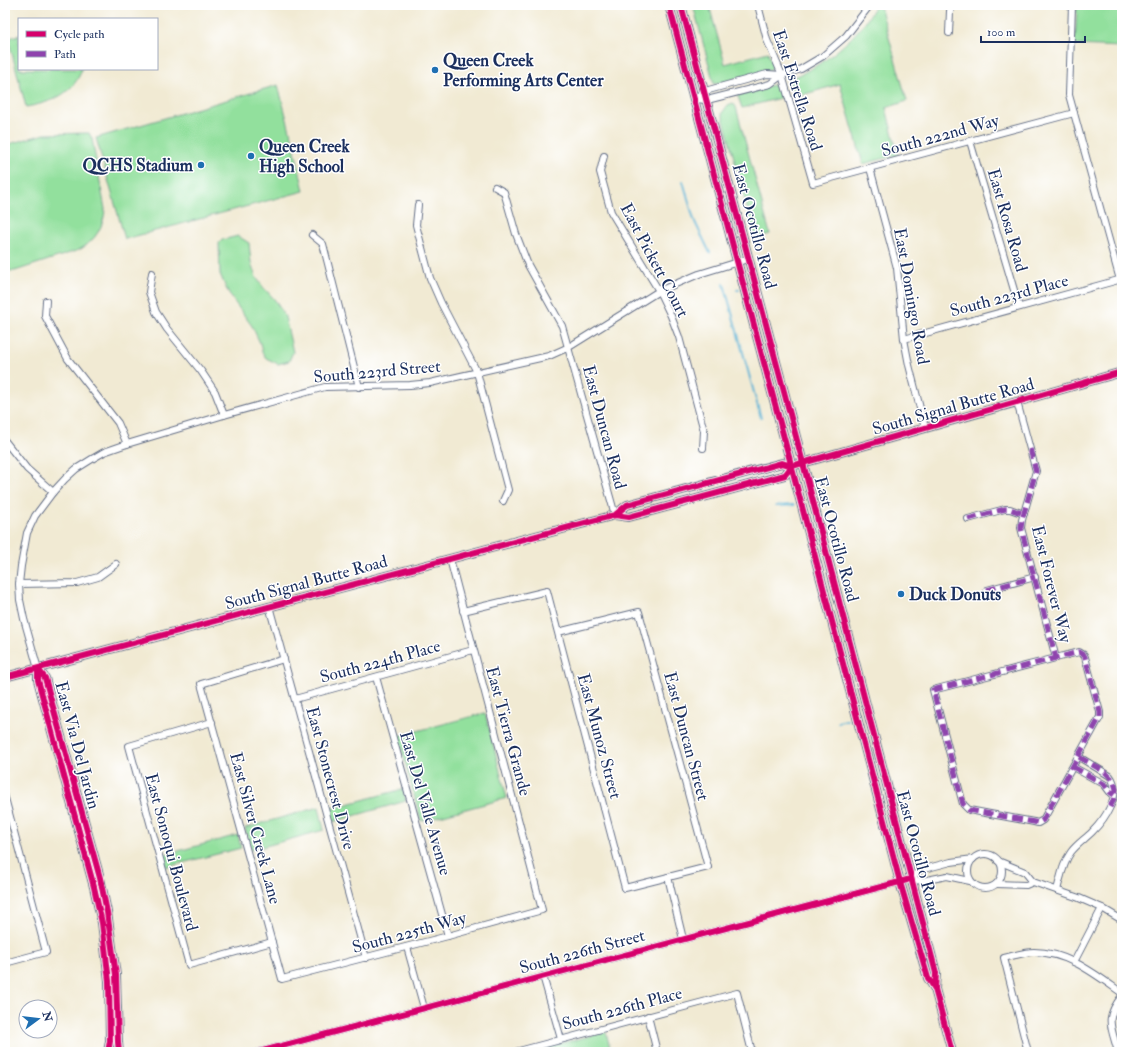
<svg xmlns="http://www.w3.org/2000/svg" width="1127" height="1057" viewBox="0 0 1127 1057" font-family="'IM FELL Double Pica',serif">
<style>
.green{fill:#92e09d;stroke:#56887e}
.lines{fill:none;stroke-linecap:round;stroke-linejoin:round}
.stream{stroke:#57b2d5;stroke-width:2}
.street-casing{stroke:#667087;stroke-width:8}
.secondary-casing{stroke:#667087;stroke-width:10}
.street{stroke:#fff;stroke-width:6}
.secondary{stroke:#fce5cf;stroke-width:8}
.quiet{stroke:#8e44ad;stroke-width:5;stroke-dasharray:10 5;stroke-linecap:butt}
.cycleway-casing{stroke:#fff;stroke-width:8}
.cycleway{stroke:#d6006c;stroke-width:6}
.poi-dot{fill:#1f6fb2;stroke:#fff;stroke-width:1.5}
.labels{text-anchor:middle;stroke-width:3;stroke-linejoin:round;paint-order:stroke}
.poi-label{font-size:17px;font-weight:bold;fill:#1b2f5e;stroke:#fff;text-anchor:start}
.street-label{font-size:17px;fill:#1b2f5e;stroke:#fff}
</style>
<rect width="100%" height="100%" fill="#fff"/>
<filter id="ink" filterUnits="userSpaceOnUse"><feTurbulence type="fractalNoise" baseFrequency=".025" numOctaves="2"/><feDisplacementMap in="SourceGraphic" scale="8" xChannelSelector="R" yChannelSelector="G"/><feConvolveMatrix kernelMatrix="1 2 1 2 8 2 1 2 1" color-interpolation-filters="sRGB"/></filter>
<filter id="wash" filterUnits="userSpaceOnUse"><feTurbulence type="fractalNoise" baseFrequency=".012" numOctaves="4" result="noise"/><feDisplacementMap in="SourceGraphic" scale="16" xChannelSelector="R" yChannelSelector="G"/><feGaussianBlur stdDeviation="0.9" result="paint"/><feColorMatrix in="noise" values="0 0 0 0 0 0 0 0 0 0 0 0 0 0 0 0 0 1.4 0 .05"/><feComposite in="paint" operator="in"/></filter>
<g filter="url(#wash)">
<rect width="100%" height="100%" fill="#f1ead3"/>
<!-- green -->
<g class="green">
<polygon points="693,5 709,5 725,64 768,52 773,66 770,70 714,84"/>
<path d="M876 5 880 6 907 101 886 108 898 155 863 164 840 84 795 97 789 80C799 75 810 70 819 64 842 49 863 29 876 5Z"/>
<polygon points="1077,5 1122,5 1122,47 1075,45"/>
<path d="M19 35V69H82C74 94 50 103 26 107L9 42 12 37Z"/>
<polygon points="278,85 290,131 292,137 304,191 125,239 96,138"/>
<polygon points="773,85 779,89 780,98 742,108 737,94"/>
<polygon points="733,103 736,107 770,234 755,238 722,113 728,105"/>
<path d="M89 133 92 139 105 209C104 227 95 241 79 250L15 271H10L5 262V145L45 134Z"/>
<polygon points="238,236 249,243 251,263 256,277 263,287 275,300 285,317 293,352 289,361 278,364 266,358 262,352 260,343 252,326 233,300 226,288 220,274 219,243 222,240"/>
<polygon points="485,713 507,798 421,821 398,736"/>
<polygon points="403,789 406,801 332,822 329,809"/>
<polygon points="319,807 324,830 251,850 245,828"/>
<polygon points="238,835 241,848 166,867 163,855"/>
<polygon points="606,1032 611,1052 527,1052"/>
</g>
<g class="lines">
<!-- stream -->
<g class="stream">
<polyline points="683,181 694,220 710,253"/>
<polyline points="724,284 761,418"/>
<polyline points="737,290 739,290"/>
<polyline points="776,506 794,505"/>
<polyline points="838,722 847,720"/>
</g>
</g>
</g>
<g filter="url(#ink)">
<g class="lines">
<defs>
<g id="street">
<polyline points="758,5 767,40 782,75 813,183 1074,113"/>
<polyline points="1072,5 1069,95 1120,280"/>
<polyline points="949,33 950,11 954,5"/>
<polyline points="694,99 707,100 770,84 782,75 801,69 823,56 846,36 870,5"/>
<polyline points="694,99 705,91 767,74 782,75"/>
<polyline points="970,141 1019,307"/>
<polyline points="604,156 600,172 611,212 659,291 671,316 679,337 704,431 703,448"/>
<polyline points="870,168 897,268 904,339 909,365 925,428"/>
<polyline points="495,187 504,192 516,234 528,265 562,326 615,515"/>
<polyline points="418,205 416,225 430,278 441,303 477,372 508,490 503,501"/>
<polyline points="312,235 323,244 359,387"/>
<polyline points="152,273 149,292 156,312 167,329 201,371 215,392 224,415"/>
<polyline points="46,301 45,316 68,359 118,423 127,444"/>
<polyline points="904,339 1122,279"/>
<polyline points="1017,402 1036,471 1022,520 1021,528 1056,658"/>
<polyline points="5,441 27,469 53,492"/>
<polyline points="968,519 1005,509 1010,509 1024,514"/>
<polyline points="19,584 77,583 98,577 116,564"/>
<polyline points="987,590 1035,577"/>
<polyline points="269,606 366,958"/>
<path d="M463 611 547 591C573 690 599 789 625 888L708 867 639 612 558 632"/>
<polygon points="1079,652 1084,655 1085,657 1100,712 1100,717 1043,820 1038,823 1034,822 969,810 963,804 933,690"/>
<polyline points="284,659 201,684 282,979 448,936 542,910 450,559"/>
<polyline points="38,669 24,619 20,600 19,584 21,566 27,533 35,516 53,492 65,479 76,469 92,459 104,452 127,444 224,415 325,387 410,385 430,383 549,356 569,347 659,291 699,274 748,259"/>
<polyline points="376,677 448,936"/>
<polyline points="295,699 473,650"/>
<polyline points="212,722 129,746 189,965 272,942"/>
<polyline points="1073,767 1104,784 1110,792 1114,795"/>
<polyline points="5,798 46,952 5,963"/>
<circle cx="985" cy="871" r="17"/>
<polyline points="998,861 1025,872 1033,882 1079,898 1102,908 1122,920"/>
<polyline points="668,877 683,939"/>
<polyline points="911,879 920,870 951,862 973,859"/>
<polyline points="997,884 1026,885 1033,882"/>
<path d="M1057 890C1061 876 1063 863 1071 852 1077 844 1085 839 1092 832 1105 819 1123 793 1110 776L1079 757"/>
<polyline points="407,947 424,1008"/>
<polyline points="1074,962 1102,908"/>
<polyline points="543,976 561,1039"/>
<polyline points="648,1016 657,1052"/>
<polyline points="259,1052 911,879 922,881 947,876 970,881"/>
<polyline points="515,1052 737,993 752,1052"/>
<path d="M1028 1052 1004 958C1013 956 1024 952 1034 952 1068 952 1095 974 1122 993"/>
<path d="M1118 1052C1111 1026 1104 1019 1122 996"/>
</g>
<g id="secondary">
<polyline points="669,5 788,453 900,882 928,978 935,989 952,1052"/>
<polyline points="681,5 803,463 936,973 935,989"/>
<polyline points="615,515 627,505 782,463 792,466 1122,372"/>
<polyline points="38,669 45,678 100,878 107,912 116,975 118,1042 119,1052"/>
<polyline points="38,669 38,680 94,887 102,923 109,981 110,1041 108,1052"/>
<polyline points="5,677 615,515 629,517 785,475 792,466"/>
</g>
</defs>
<!-- street casing -->
<use href="#street" class="street-casing"/>
<!-- secondary casing -->
<use href="#secondary" class="secondary-casing"/>
<!-- street -->
<use href="#street" class="street"/>
<!-- secondary -->
<use href="#secondary" class="secondary"/>
<!-- quiet -->
<g class="quiet">
<polyline points="1030,449 1036,471 1022,520 1021,528 1056,658"/>
<polyline points="968,519 1005,509 1010,509 1024,514"/>
<polyline points="987,590 1035,577"/>
<polygon points="1079,652 1084,655 1085,657 1100,712 1100,717 1043,820 1038,823 1034,822 969,810 963,804 933,690"/>
<polyline points="1079,757 1105,772 1113,780 1116,789 1113,801 1109,809"/>
<polyline points="1073,767 1104,784 1110,792 1114,795"/>
</g>
<defs>
<g id="cycleway">
<polyline points="669,5 788,453 900,882 928,978 935,989 952,1052"/>
<polyline points="681,5 803,463 936,973 935,989"/>
<polyline points="615,515 627,505 782,463 792,466 1122,372"/>
<polyline points="38,669 45,678 100,878 107,912 116,975 118,1042 119,1052"/>
<polyline points="38,669 38,680 94,887 102,923 109,981 110,1041 108,1052"/>
<polyline points="5,677 615,515 629,517 785,475 792,466"/>
<polyline points="259,1052 907,880"/>
</g>
</defs>
<!-- cycleway casing -->
<use href="#cycleway" class="cycleway-casing"/>
<!-- cycleway -->
<use href="#cycleway" class="cycleway"/>
</g>
</g>
<!-- markers -->
<g class="poi-dot">
<circle cx="435" cy="70" r="4"/>
<circle cx="251" cy="156" r="4"/>
<circle cx="201" cy="165" r="4"/>
<circle cx="901" cy="594" r="4"/>
</g>
<g class="labels">
<!-- poi labels -->
<g class="poi-label">
<text x="443" y="66">Queen Creek<tspan x="443" dy="20">Performing Arts Center</tspan></text>
<text x="259" y="152">Queen Creek<tspan x="259" dy="20">High School</tspan></text>
<text x="193" y="171" text-anchor="end">QCHS Stadium</text>
<text x="909" y="600">Duck Donuts</text>
</g>
<!-- street labels -->
<g class="street-label">
<text transform="translate(798 90) rotate(72)" y="6">East Estrella Road</text>
<text transform="translate(940 135) rotate(-15)" y="6">South 222nd Way</text>
<text transform="translate(1008 220) rotate(74)" y="6">East Rosa Road</text>
<text transform="translate(755 226) rotate(75)" y="6">East Ocotillo Road</text>
<text transform="translate(655 260) rotate(62)" y="6">East Pickett Court</text>
<text transform="translate(1009 295) rotate(-15)" y="6">South 223rd Place</text>
<text transform="translate(912 296) rotate(80)" y="6">East Domingo Road</text>
<text transform="translate(377 371) rotate(-5)" y="6">South 223rd Street</text>
<text transform="translate(953 406) rotate(-16)" y="6">South Signal Butte Road</text>
<text transform="translate(605 427) rotate(75)" y="6">East Duncan Road</text>
<text transform="translate(837 539) rotate(75)" y="6">East Ocotillo Road</text>
<text transform="translate(306 582) rotate(-15)" y="6">South Signal Butte Road</text>
<text transform="translate(1052 584) rotate(76)" y="6">East Forever Way</text>
<text transform="translate(380 661) rotate(-15)" y="6">South 224th Place</text>
<text transform="translate(509 731) rotate(75)" y="6">East Tierra Grande</text>
<text transform="translate(600 736) rotate(75)" y="6">East Munoz Street</text>
<text transform="translate(687 736) rotate(75)" y="6">East Duncan Street</text>
<text transform="translate(78 745) rotate(75)" y="6">East Via Del Jardin</text>
<text transform="translate(331 778) rotate(75)" y="6">East Stonecrest Drive</text>
<text transform="translate(426 803) rotate(74)" y="6">East Del Valle Avenue</text>
<text transform="translate(256 828) rotate(75)" y="6">East Silver Creek Lane</text>
<text transform="translate(172 852) rotate(75)" y="6">East Sonoqui Boulevard</text>
<text transform="translate(919 853) rotate(75)" y="6">East Ocotillo Road</text>
<text transform="translate(409 932) rotate(-15)" y="6">South 225th Way</text>
<text transform="translate(582 951) rotate(-15)" y="6">South 226th Street</text>
<text transform="translate(622 1008) rotate(-15)" y="6">South 226th Place</text>
</g>
</g>
<!-- margin -->
<rect width="1127" height="1057" fill="none" stroke="#fff" stroke-width="20"/>
<!-- legend -->
<rect x="18" y="18" width="140" height="52" fill="#ffffff" stroke="#a4acbf"/>
<rect x="26" y="31" width="20" height="6" fill="#d6006c" stroke="#a4acbf"/>
<text x="54" y="38" font-size="12" fill="#1b2f5e">Cycle path</text>
<rect x="26" y="51" width="20" height="6" fill="#8e44ad" stroke="#a4acbf"/>
<text x="54" y="58" font-size="12" fill="#1b2f5e">Path</text>
<!-- north arrow -->
<g transform="translate(38 1019) rotate(75)"><circle r="19" fill="#ffffff" stroke="#a4acbf"/>
<path d="M0-3L7 15L0 10L-7 15Z" fill="#1f6fb2"/>
<text y="-6" font-size="11" font-weight="bold" text-anchor="middle" fill="#1b2f5e">N</text>
</g>
<!-- scale -->
<path d="M981 36v6h104v-6" fill="none" stroke="#1b2f5e" stroke-width="2"/>
<text x="987" y="36" font-size="12" fill="#1b2f5e" stroke="#ffffff" stroke-width="3" paint-order="stroke">100 m</text>
</svg>
